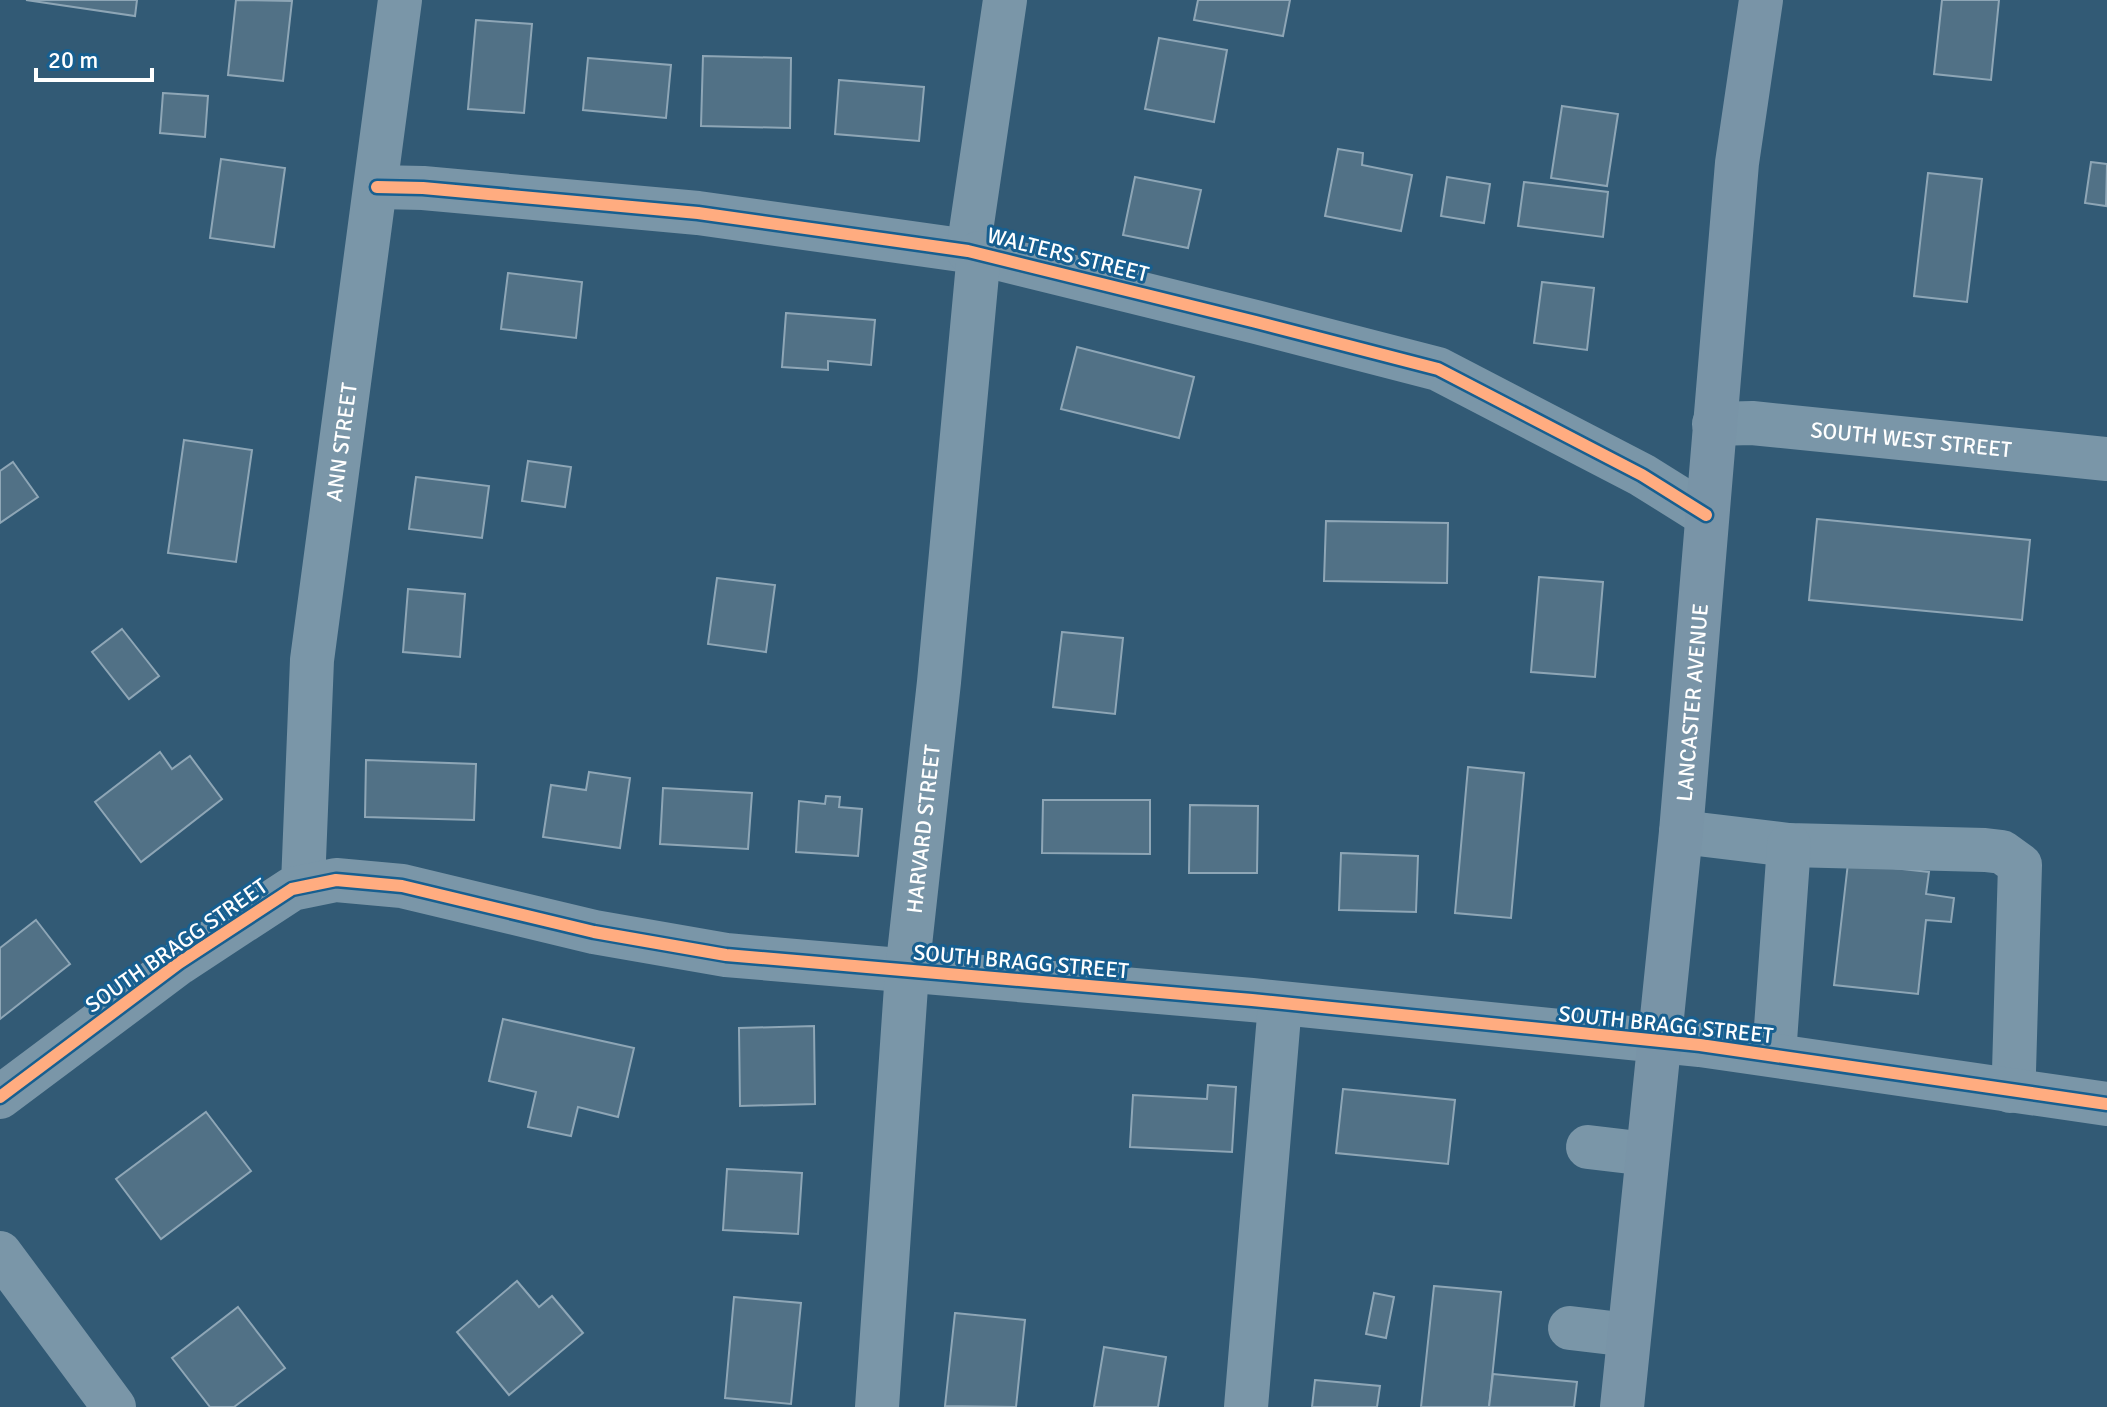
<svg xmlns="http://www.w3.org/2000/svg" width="2107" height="1407" viewBox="0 0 2107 1407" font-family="Signika,sans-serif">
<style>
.building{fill:#517186;stroke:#8ea6b6;stroke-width:2}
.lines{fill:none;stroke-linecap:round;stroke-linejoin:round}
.minor{stroke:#7a96a8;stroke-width:44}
.major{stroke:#7994a7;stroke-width:44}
.cycleway-casing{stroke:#175f90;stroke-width:17}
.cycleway{stroke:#ffac80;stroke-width:12}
.labels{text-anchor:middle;stroke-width:6;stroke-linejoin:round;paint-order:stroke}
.street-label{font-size:22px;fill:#fff;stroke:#175f90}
</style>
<rect width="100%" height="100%" fill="#325a75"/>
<!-- building -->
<g class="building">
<polygon points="26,0 137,0 135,16"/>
<polygon points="236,0 292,1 283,81 228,75"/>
<polygon points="1198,0 1290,0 1283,36 1194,20"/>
<polygon points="1942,0 1999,0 1991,80 1934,74"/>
<polygon points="476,20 532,24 524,113 468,109"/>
<polygon points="1159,38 1227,50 1214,122 1145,109"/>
<polygon points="703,56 791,58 790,128 701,126"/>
<polygon points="588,58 671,65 666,118 583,110"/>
<polygon points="839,80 924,87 919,141 835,134"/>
<polygon points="163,93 208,96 205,137 160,133"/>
<polygon points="1562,106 1618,114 1607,186 1551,178"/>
<polygon points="1338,149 1363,153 1362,165 1412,175 1401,231 1325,216"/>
<polygon points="221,159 285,168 274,247 210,238"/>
<polygon points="2091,162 2107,164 2106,206 2085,203"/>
<polygon points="1928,173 1982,179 1967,302 1914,296"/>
<polygon points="1135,177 1201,190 1188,248 1123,235"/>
<polygon points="1447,177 1490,184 1484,223 1441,216"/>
<polygon points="1524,182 1608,192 1603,237 1518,226"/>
<polygon points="508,273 582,282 576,338 501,329"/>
<polygon points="1542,282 1594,288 1587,350 1534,343"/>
<polygon points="786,313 875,320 871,365 828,361 828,370 782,367"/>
<polygon points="1077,347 1194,377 1179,438 1061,409"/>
<polygon points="184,440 252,450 236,562 168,553"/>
<polygon points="528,461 571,467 565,507 522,501"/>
<polygon points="13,462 38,497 0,523 0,471"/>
<polygon points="416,477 489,486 482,538 409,529"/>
<polygon points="1817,519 2030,540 2022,620 1809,600"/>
<polygon points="1326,521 1448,523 1447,583 1324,581"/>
<polygon points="1539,577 1603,582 1595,677 1531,672"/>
<polygon points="717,578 775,585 766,652 708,644"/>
<polygon points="408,589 465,594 460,657 403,652"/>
<polygon points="122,629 159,676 129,699 92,652"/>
<polygon points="1062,632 1123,638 1115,714 1053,707"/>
<polygon points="160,752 172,769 190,756 222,799 141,862 95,802"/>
<polygon points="366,760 476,764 474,820 365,817"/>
<polygon points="1468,767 1524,773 1511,918 1455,913"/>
<polygon points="589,772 630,778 620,848 543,837 551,785 586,790"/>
<polygon points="663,788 752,793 748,849 660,844"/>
<polygon points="826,796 840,797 839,807 862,809 858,856 796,852 799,801 825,804"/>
<polygon points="1043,800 1150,800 1150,854 1042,853"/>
<polygon points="1190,805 1258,806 1257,873 1189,873"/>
<polygon points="1341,853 1418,856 1416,912 1339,910"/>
<polygon points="1848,863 1929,872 1926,894 1954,898 1951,922 1926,920 1918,994 1834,985"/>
<polygon points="36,920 70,964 0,1019 0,948"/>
<polygon points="503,1019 634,1048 618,1117 578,1107 571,1136 528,1127 536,1092 489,1081"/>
<polygon points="814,1026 815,1104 740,1106 739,1028"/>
<polygon points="1208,1085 1236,1087 1232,1152 1130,1147 1133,1095 1207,1099"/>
<polygon points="1343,1089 1455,1100 1448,1164 1336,1153"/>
<polygon points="206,1112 251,1171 161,1239 116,1179"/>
<polygon points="727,1169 802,1173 798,1234 723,1230"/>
<polygon points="517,1281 539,1307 552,1296 583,1333 509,1395 457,1332"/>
<polygon points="1434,1286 1501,1292 1489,1407 1421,1407"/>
<polygon points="1374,1293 1394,1297 1386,1338 1366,1334"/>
<polygon points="734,1297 801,1303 791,1404 725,1398"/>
<polygon points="238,1307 285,1368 234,1407 210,1407 172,1358"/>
<polygon points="955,1313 1025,1320 1016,1407 945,1406"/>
<polygon points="1104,1347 1166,1357 1158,1407 1094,1407"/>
<polygon points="1493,1374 1577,1382 1574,1407 1489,1407"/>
<polygon points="1315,1380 1380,1386 1377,1407 1312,1407"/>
</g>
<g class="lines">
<!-- minor -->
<g class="minor">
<polyline points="377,187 423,188 698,213 968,251 1256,322 1438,369 1642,475 1706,515"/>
<polyline points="968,251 1005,0"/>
<path id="s1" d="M1714 424 1752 423 2107 459"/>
<polyline points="1681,832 1789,845 1985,850 2002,852 2020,865 2014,1071 2010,1091"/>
<path id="s2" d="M303 884 312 660 400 0"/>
<polyline points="1774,1055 1789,845"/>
<polyline points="0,1097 179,963 292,889 336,880 402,886 594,932 726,955 1252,1000 1700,1045 2107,1104"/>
<polyline points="1588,1147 1647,1154"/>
<polyline points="0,1253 114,1407"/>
<polyline points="1570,1328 1629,1335"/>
<path id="s3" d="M877 1407 907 972 939 682 979 253"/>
<polyline points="1246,1407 1280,1004"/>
</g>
<!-- major -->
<path class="major" id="s4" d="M1622 1407 1681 832 1737 163 1761 0"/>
<defs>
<g id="cycleway">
<polyline points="377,187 423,188 698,213 968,251 1256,322 1438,369 1642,475 1706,515"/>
<polyline points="0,1097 179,963 292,889 336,880 402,886 594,932 726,955 1252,1000 1700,1045 2107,1104"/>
</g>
</defs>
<!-- cycleway casing -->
<use href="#cycleway" class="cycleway-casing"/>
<!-- cycleway -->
<use href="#cycleway" class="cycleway"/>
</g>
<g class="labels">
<!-- street labels -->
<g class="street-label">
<text transform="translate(1068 254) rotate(14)" y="8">WALTERS STREET</text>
<text dy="8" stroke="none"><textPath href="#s1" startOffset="198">SOUTH WEST STREET</textPath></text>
<text dy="8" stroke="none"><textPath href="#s2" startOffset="444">ANN STREET</textPath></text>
<text dy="8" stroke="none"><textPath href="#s4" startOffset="708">LANCASTER AVENUE</textPath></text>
<text dy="8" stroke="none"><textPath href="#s3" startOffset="580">HARVARD STREET</textPath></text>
<text transform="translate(176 945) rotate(-35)" y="8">SOUTH BRAGG STREET</text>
<text transform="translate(1021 961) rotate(5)" y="8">SOUTH BRAGG STREET</text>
<text transform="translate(1666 1024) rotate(6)" y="8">SOUTH BRAGG STREET</text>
</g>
</g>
<!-- scale -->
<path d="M36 68v12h116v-12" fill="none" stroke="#ffffff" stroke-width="4"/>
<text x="48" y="68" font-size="24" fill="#ffffff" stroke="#175f90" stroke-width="6" paint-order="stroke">20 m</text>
</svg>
